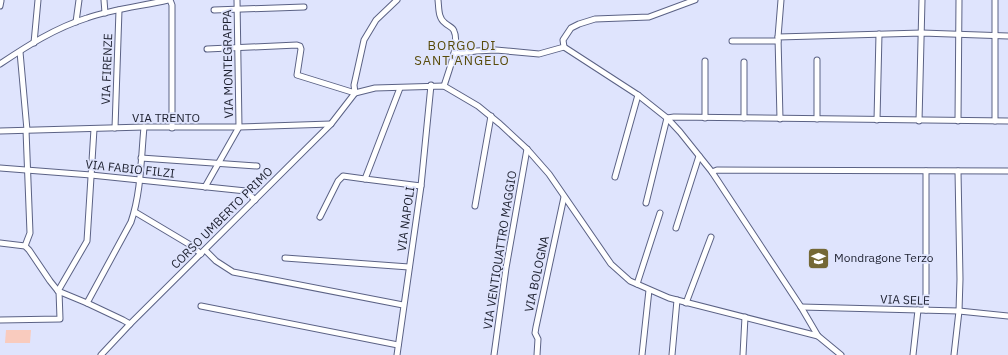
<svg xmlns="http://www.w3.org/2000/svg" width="1008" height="355" viewBox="0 0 1008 355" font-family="'IBM Plex Sans',sans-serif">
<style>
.green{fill:#f9cbbe}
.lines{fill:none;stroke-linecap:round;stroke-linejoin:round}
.street-casing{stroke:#5b6285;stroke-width:7}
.street{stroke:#fff;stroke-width:5}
.labels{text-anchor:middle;stroke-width:3.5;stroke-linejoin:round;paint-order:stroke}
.street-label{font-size:12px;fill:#1d202f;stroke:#dfe4fd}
.poi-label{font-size:12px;fill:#1d202f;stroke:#dfe4fd;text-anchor:start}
.neighbourhood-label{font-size:13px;letter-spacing:1px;fill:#584b0b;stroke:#dfe4fd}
</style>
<rect width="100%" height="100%" fill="#dfe4fd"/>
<!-- green -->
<polygon class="green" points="6,330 31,330 30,343 5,343"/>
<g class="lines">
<defs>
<g id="street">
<polyline points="104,0 105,13"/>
<polyline points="170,0 172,5 172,128"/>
<path d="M438 0C439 8 438 18 445 23 448 26 453 27 454 31 460 43 448 73 444 86"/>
<polyline points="0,6 1,1"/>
<polyline points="214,10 304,7"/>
<polyline points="76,22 79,0"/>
<polyline points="778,37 922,33 1008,36"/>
<polyline points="732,41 778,41"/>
<polyline points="34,43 38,0"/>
<polyline points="564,47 638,95 667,118 680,132 712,172 801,307 818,336 841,355"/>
<polyline points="207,49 297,45 300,46 301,49 297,75 355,93"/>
<polyline points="20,52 27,130"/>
<polyline points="454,54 476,51 496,50 539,54 564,47 563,40 571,28 579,24 595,19 649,17 695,0"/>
<polyline points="817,60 817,119"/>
<polyline points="744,62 744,118"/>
<path d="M0 64C27 46 55 28 87 18 113 9 142 6 168 0"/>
<polyline points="400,88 365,179 421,186"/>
<polyline points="355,93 375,88 444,86 478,106 500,124 527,149 549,174 611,264 630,281 669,298 818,336"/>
<polyline points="355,93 354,85 364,40 376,20 397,0"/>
<polyline points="705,118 705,61"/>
<polyline points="780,119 778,37 781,0"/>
<polyline points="877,120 879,34"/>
<polyline points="919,121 922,0"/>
<polyline points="958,121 959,0"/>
<polyline points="995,121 995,0"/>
<polyline points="115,128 119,10"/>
<polyline points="0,131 144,127 239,127 331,124"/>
<polyline points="141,158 257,166"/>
<polyline points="0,168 91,175 246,191 255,200"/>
<polyline points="712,172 717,170 1008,171"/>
<polyline points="615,177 638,95"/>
<polyline points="205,187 239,127 237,0"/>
<polyline points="646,203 667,118 674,117 1008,121"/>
<polyline points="475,206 491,116"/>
<polyline points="135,212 192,246 201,254"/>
<polyline points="320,217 338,181 343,176 365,179"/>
<polyline points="676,228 699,156"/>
<polyline points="0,243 25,246 29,250 50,281 58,291 87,303"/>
<polyline points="25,246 30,233 26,130"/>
<polyline points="205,250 216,261 233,272 403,305"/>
<polyline points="285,258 409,267"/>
<polyline points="637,284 660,213"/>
<polyline points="58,291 87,241 94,129"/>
<polyline points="686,303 711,237"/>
<polyline points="201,306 398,345"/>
<polyline points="801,307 959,311 1008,316"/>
<polyline points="926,310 926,171"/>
<polyline points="0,320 60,319 59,291"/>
<path d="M130 324 123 320 87 303 131 222C141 193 141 159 144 127"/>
<polyline points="101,355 130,324 331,124 355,93"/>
<polyline points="397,355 421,186 431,85"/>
<polyline points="494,355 506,268 527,149"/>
<polyline points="537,355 538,339 535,333 536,327 564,197"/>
<polyline points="642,355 649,290"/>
<polyline points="672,355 677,300"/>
<polyline points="743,355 745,317"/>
<polyline points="913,355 918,310"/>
<polyline points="954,355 959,311 960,279 958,171"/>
</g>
</defs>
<!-- street casing -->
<use href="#street" class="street-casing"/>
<!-- street -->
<use href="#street" class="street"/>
</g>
<!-- icons -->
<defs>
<symbol id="school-square" viewBox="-11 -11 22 22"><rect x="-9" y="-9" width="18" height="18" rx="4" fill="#746835" stroke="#dfe4fd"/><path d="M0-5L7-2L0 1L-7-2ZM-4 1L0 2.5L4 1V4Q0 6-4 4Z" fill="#fff"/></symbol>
</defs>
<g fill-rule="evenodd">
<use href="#school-square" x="806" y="246" width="25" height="25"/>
</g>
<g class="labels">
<!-- street labels -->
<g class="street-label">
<text transform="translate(228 64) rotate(-91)" y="4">VIA MONTEGRAPPA</text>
<text transform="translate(107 69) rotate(-88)" y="4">VIA FIRENZE</text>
<text x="166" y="122">VIA TRENTO</text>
<text transform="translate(130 169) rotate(6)" y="4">VIA FABIO FILZI</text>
<text transform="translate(222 218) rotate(-45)" y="4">CORSO UMBERTO PRIMO</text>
<text transform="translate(406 219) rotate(-82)" y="4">VIA NAPOLI</text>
<text transform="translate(500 250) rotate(-81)" y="4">VIA VENTIQUATTRO MAGGIO</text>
<text transform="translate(537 274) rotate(-78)" y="4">VIA BOLOGNA</text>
<text transform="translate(905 300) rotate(2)" y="4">VIA SELE</text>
</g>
<!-- poi labels -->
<g class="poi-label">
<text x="834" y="262">Mondragone Terzo</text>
</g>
<!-- neighbourhood labels -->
<g class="neighbourhood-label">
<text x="462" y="50">BORGO DI<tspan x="462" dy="15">SANT'ANGELO</tspan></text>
</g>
</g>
</svg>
